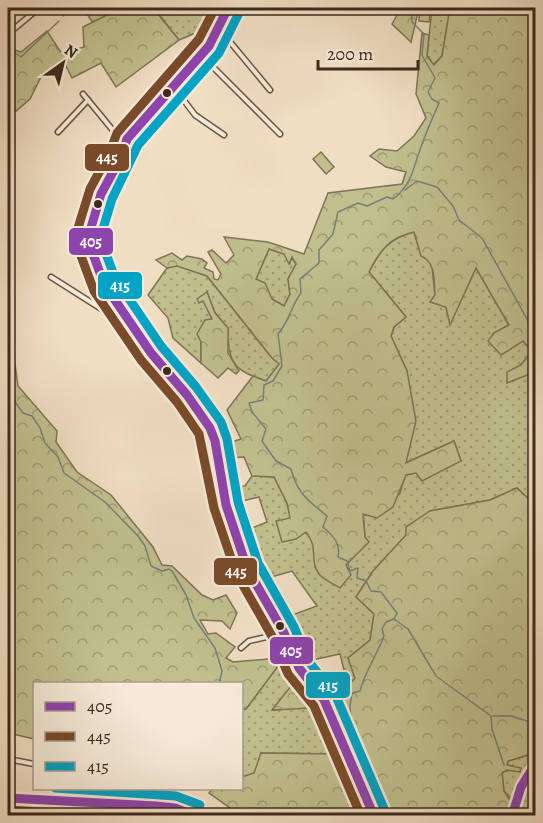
<svg xmlns="http://www.w3.org/2000/svg" width="543" height="823" viewBox="0 0 543 823" font-family="Alegreya,serif">
<style>
.grass{fill:url(#grass-dots);stroke:#7f7456;stroke-width:1.5}
.forest{fill:url(#forest-crowns);stroke:#7f7456;stroke-width:1.5;fill-rule:evenodd}
.pitch{fill:#c1bf8e;stroke:#7f7456;stroke-width:1.5}
.lines{fill:none;stroke-linecap:round;stroke-linejoin:round}
.stream{stroke:#76817c;stroke-width:1.5}
.street-casing{stroke:#6a5647;stroke-width:7}
.secondary-casing{stroke:#3d291e;stroke-width:8}
.street{stroke:#f5ead8;stroke-width:4}
.secondary{stroke:#f5ead8;stroke-width:5}
.bus-1-casing{stroke:#f5ead8;stroke-width:14}
.bus-2-casing{stroke:#f5ead8;stroke-width:14}
.bus-3-casing{stroke:#f5ead8;stroke-width:14}
.bus-1{stroke:#8e44ad;stroke-width:9}
.bus-2{stroke:#7a4b2a;stroke-width:9}
.bus-3{stroke:#03a3c5;stroke-width:9}
.bus-dot{fill:#3d291e;stroke:#f5ead8;stroke-width:2}
.line-badge{stroke:#f5ead8;stroke-width:2}
.badge-label{font-size:16px;text-anchor:middle;font-weight:bold;fill:#fff}
</style>
<defs>
<pattern id="grass-dots" width="8" height="8" patternUnits="userSpaceOnUse" patternTransform="scale(1.5)"><rect width="8" height="8" fill="#c1bf8e"/><path d="M2 2h.1M6 6h.1" fill="none" stroke="#9e9b73" stroke-width="1.8" stroke-linecap="round"/></pattern>
<pattern id="forest-crowns" width="20" height="18" patternUnits="userSpaceOnUse" patternTransform="scale(1.5)"><rect width="20" height="18" fill="#c1bf8e"/><path d="M2 6a3 3 0 1 1 6 0M12 15a3 3 0 1 1 6 0" fill="none" stroke="#9e9b73"/></pattern>
</defs>
<rect width="100%" height="100%" fill="#f0dec3"/>
<filter id="stains"><feTurbulence type="fractalNoise" baseFrequency=".00333" numOctaves="4"/><feColorMatrix values="0 0 0 0 .2 0 0 0 0 .09 0 0 0 0 .02 0 0 0 .5 -.17"/></filter>
<radialGradient id="worn" r=".72"><stop offset=".6" stop-color="#630" stop-opacity="0"/><stop offset="1" stop-color="#630" stop-opacity=".3"/></radialGradient>
<!-- grass -->
<g class="grass">
<polygon points="83,8 121,8 93,23"/>
<polygon points="154,8 223,8 215,33 205,47 193,34 179,40"/>
<polygon points="432,8 450,8 442,56 433,65 427,56"/>
<path d="M414 232 421 255 428 259 432 266 435 296 446 307 450 324 476 268 509 325 494 333 523 341 532 351 521 365 508 372 507 382 535 372V505L517 488 490 500 430 511 373 571 356 597 374 614 370 640 348 658 355 678 348 686 340 654 299 663 279 620 317 606 292 571 257 581 251 569 263 564 260 555 248 558 240 533 267 522 259 497 229 504 225 488 245 486 252 476 274 477 287 503 291 518 314 541 315 565H346L365 537 363 513 400 493 405 475 461 461 454 441 405 463 407 371 391 336 394 327 406 317 369 272C380 250 390 238 414 232Z"/>
<polygon points="269,249 284,254 290,263 291,257 296,264 288,279 290,294 284,306 272,299 256,279"/>
<path d="M177 265 207 276 272 358 280 364 266 381C233 370 228 363 228 328L215 313 207 292 203 300 212 319 201 342V363L173 338 168 318 148 295 167 268Z"/>
<polygon points="291,657 303,676 273,710 312,707 333,754 261,753 255,773 243,777 242,709 246,709 278,666"/>
<polygon points="535,749 535,815 511,815 510,797 504,791 502,773 507,770 508,761 528,755"/>
<polygon points="8,800 40,801 40,815 8,816"/>
</g>
<!-- forest -->
<g class="forest">
<polygon points="121,8 153,8 179,40 116,87 101,63 72,78 64,62 43,73 30,99 8,118 8,48 21,52 47,31 62,54 84,47 83,27"/>
<polygon points="401,8 419,8 411,42 392,24"/>
<path d="M450 8H535V372L507 383V372L521 365 532 351 523 341 501 355 488 341 494 333 509 325 476 268 450 325 446 307 430 302 435 295C434 281 436 262 421 256L414 232C390 237 379 251 369 272L406 317 394 327 391 336 407 371 416 421 406 463 454 441 461 461 422 481 416 473 406 475 393 507 377 518 363 514 365 537 369 542 346 565 351 575 340 588C334 584 324 580 319 574 309 561 319 547 306 532L296 539 282 542 276 521 290 518 287 503 274 477 252 476 244 457 225 458V444L241 439 227 410 253 376 266 381 279 364 272 358 207 276 177 266 167 268 156 260 172 253 182 260 187 256 202 259 207 263 204 268 213 272 214 279 218 280 221 274 208 252 212 250 226 263 234 255 224 237 268 242 304 254 328 193 402 184 406 172 386 167 370 156 379 149 397 151 414 136 426 118 416 94 422 33 429 35 427 56 434 65 442 56ZM269 249 284 254 289 264 292 257 296 264 288 279 290 294 284 306 272 299 265 283 256 279Z"/>
<polygon points="207,292 215,313 228,328 228,353 239,371 236,374 228,368 218,378 201,363 201,342 197,334 205,320 212,319 203,301 199,303 197,299"/>
<polygon points="8,313 18,386 57,431 56,442 77,472 111,495 153,547 162,565 172,566 202,595 213,600 226,595 237,613 230,629 222,621 200,620 208,634 216,633 235,647 226,658 233,662 291,657 278,666 246,709 242,709 242,684 34,684 34,739 8,733"/>
<polygon points="517,488 535,505 535,749 528,755 508,761 507,765 521,768 520,772 507,770 502,773 504,791 513,805 511,815 225,815 230,808 209,793 212,789 242,788 242,777 254,773 261,753 333,754 312,708 272,710 299,676 303,676 323,694 348,686 355,678 348,658 370,640 374,614 356,597 373,571 406,535 406,527 430,511 490,500"/>
</g>
<!-- pitch -->
<g class="pitch">
<polygon points="420,8 431,8 429,22 419,21"/>
<polygon points="321,152 334,167 326,174 313,159"/>
</g>
<g class="lines">
<!-- stream -->
<g class="stream">
<path d="M411 8 412 22 424 34 422 55 435 78 428 92 432 99 439 103C433 117 426 132 421 147 413 168 412 185 393 199L387 197 367 206 358 203 338 212 333 234 319 250V263L300 279 301 293C291 306 289 322 278 334L282 366 273 381 264 385 263 400 249 403 252 412 266 429 262 441 276 461 291 469C298 495 308 500 327 516L323 527C333 536 341 543 338 557L347 561 350 571 358 568 357 578 366 581 371 591 381 592 397 613 394 619 408 629 436 676 491 716 492 729 504 765"/>
<polyline points="63,16 71,8"/>
<polyline points="8,50 11,50 21,57 59,21"/>
<polyline points="405,190 417,181 437,187 453,206 459,220 482,238 527,319 536,347"/>
<polyline points="8,373 13,399 23,413 32,416 40,428 45,443 58,457 64,473 105,502 138,536 145,546 151,566 162,571 169,569 172,571 186,595 194,618 215,648 222,671 219,684"/>
<polyline points="493,716 511,716 536,724"/>
<path d="M381 816 367 774 353 747 350 706 352 693 360 691C365 671 377 655 384 636L382 629 386 622 394 619"/>
</g>
<defs>
<g id="street">
<polyline points="8,34 39,8"/>
<polyline points="212,42 222,39 231,43 270,90"/>
<polyline points="200,54 280,134"/>
<polyline points="173,86 195,115 224,135"/>
<polyline points="83,94 125,145"/>
<polyline points="58,132 88,100"/>
<polyline points="51,277 111,315 125,318"/>
<polyline points="241,648 249,641 284,633"/>
<polyline points="8,759 34,764"/>
<polyline points="83,788 86,801"/>
<polyline points="8,798 19,816"/>
</g>
<g id="secondary">
<polyline points="228,8 209,46 127,139 120,159 101,194 90,231 93,254 104,284 151,353 187,395 210,428 215,441 226,505 247,568 284,633 299,668 324,700 374,816"/>
<polyline points="8,9 10,8"/>
<polyline points="8,798 156,806 175,808 196,816"/>
<polyline points="512,816 521,787 536,762"/>
</g>
</defs>
<!-- street casing -->
<use href="#street" class="street-casing"/>
<!-- secondary casing -->
<use href="#secondary" class="secondary-casing"/>
<!-- street -->
<use href="#street" class="street"/>
<!-- secondary -->
<use href="#secondary" class="secondary"/>
<defs>
<g id="bus-1">
<polyline points="228,8 209,46 127,139 120,159 101,194 90,231 93,254 104,284 151,353 187,395 210,428 215,441 226,505 247,568 284,633 299,668 324,700 374,816"/>
<polyline points="8,798 156,806 175,808 195,816"/>
<polyline points="512,816 521,787 536,763"/>
</g>
<g id="bus-2">
<polyline points="215,8 199,39 117,133 109,154 90,189 78,228 81,256 94,291 141,360 177,402 199,434 214,508 236,573 273,638 288,674 314,706 361,816"/>
<polyline points="8,810 109,816"/>
</g>
<g id="bus-3">
<polyline points="239,13 219,53 138,145 112,199 102,232 105,251 115,278 161,346 196,387 221,422 227,439 238,502 258,563 294,627 309,662 335,694 385,811"/>
<polyline points="55,788 176,796 200,805"/>
</g>
</defs>
<!-- bus-1 casing -->
<use href="#bus-1" class="bus-1-casing"/>
<!-- bus-2 casing -->
<use href="#bus-2" class="bus-2-casing"/>
<!-- bus-3 casing -->
<use href="#bus-3" class="bus-3-casing"/>
<!-- bus-1 -->
<use href="#bus-1" class="bus-1"/>
<!-- bus-2 -->
<use href="#bus-2" class="bus-2"/>
<!-- bus-3 -->
<use href="#bus-3" class="bus-3"/>
</g>
<!-- markers -->
<g class="bus-dot">
<circle cx="167" cy="93" r="5"/>
<circle cx="98" cy="204" r="5"/>
<circle cx="167" cy="371" r="5"/>
<circle cx="280" cy="626" r="5"/>
</g>
<g class="line-badge">
<rect x="84" y="143" width="46" height="29" rx="6" fill="#7a4b2a"/>
<rect x="68" y="227" width="46" height="29" rx="6" fill="#8e44ad"/>
<rect x="97" y="271" width="46" height="29" rx="6" fill="#03a3c5"/>
<rect x="213" y="557" width="45" height="29" rx="6" fill="#7a4b2a"/>
<rect x="269" y="636" width="45" height="29" rx="6" fill="#8e44ad"/>
<rect x="305" y="671" width="46" height="28" rx="6" fill="#03a3c5"/>
</g>
<g class="badge-label">
<text x="107" y="163">445</text>
<text x="91" y="247">405</text>
<text x="120" y="291">415</text>
<text x="236" y="577">445</text>
<text x="291" y="656">405</text>
<text x="328" y="691">415</text>
</g>
<!-- margin -->
<rect width="543" height="823" fill="none" stroke="#f0dec3" stroke-width="30"/>
<rect x="9" y="9" width="525" height="805" fill="none" stroke="#3d291e" stroke-width="3"/>
<rect x="15" y="15" width="513" height="793" fill="none" stroke="#3d291e" stroke-width="1.5"/>
<!-- legend -->
<rect x="33" y="682" width="210" height="108" fill="#f5ead8" stroke="#ab9d8e" stroke-width="1.5"/>
<rect x="45" y="702" width="30" height="9" fill="#8e44ad" stroke="#ab9d8e" stroke-width="1.5"/>
<text x="87" y="712" font-size="18" fill="#3d291e">405</text>
<rect x="45" y="732" width="30" height="9" fill="#7a4b2a" stroke="#ab9d8e" stroke-width="1.5"/>
<text x="87" y="742" font-size="18" fill="#3d291e">445</text>
<rect x="45" y="762" width="30" height="9" fill="#03a3c5" stroke="#ab9d8e" stroke-width="1.5"/>
<text x="87" y="772" font-size="18" fill="#3d291e">415</text>
<!-- north arrow -->
<g transform="translate(63 63) rotate(34)" stroke="#f5ead8" stroke-width="4.5" paint-order="stroke">
<path d="M0-4.5L10 22L0 15L-10 22Z" fill="#3d291e"/>
<text y="-9" font-size="16" font-weight="bold" text-anchor="middle" fill="#3d291e">N</text>
</g>
<!-- scale -->
<path d="M318 60v9h100v-9" fill="none" stroke="#3d291e" stroke-width="3"/>
<text x="327" y="60" font-size="18" fill="#3d291e" stroke="#f5ead8" stroke-width="4.5" paint-order="stroke">200 m</text>
<rect width="100%" height="100%" filter="url(#stains)"/>
<rect width="100%" height="100%" fill="url(#worn)"/>
</svg>
